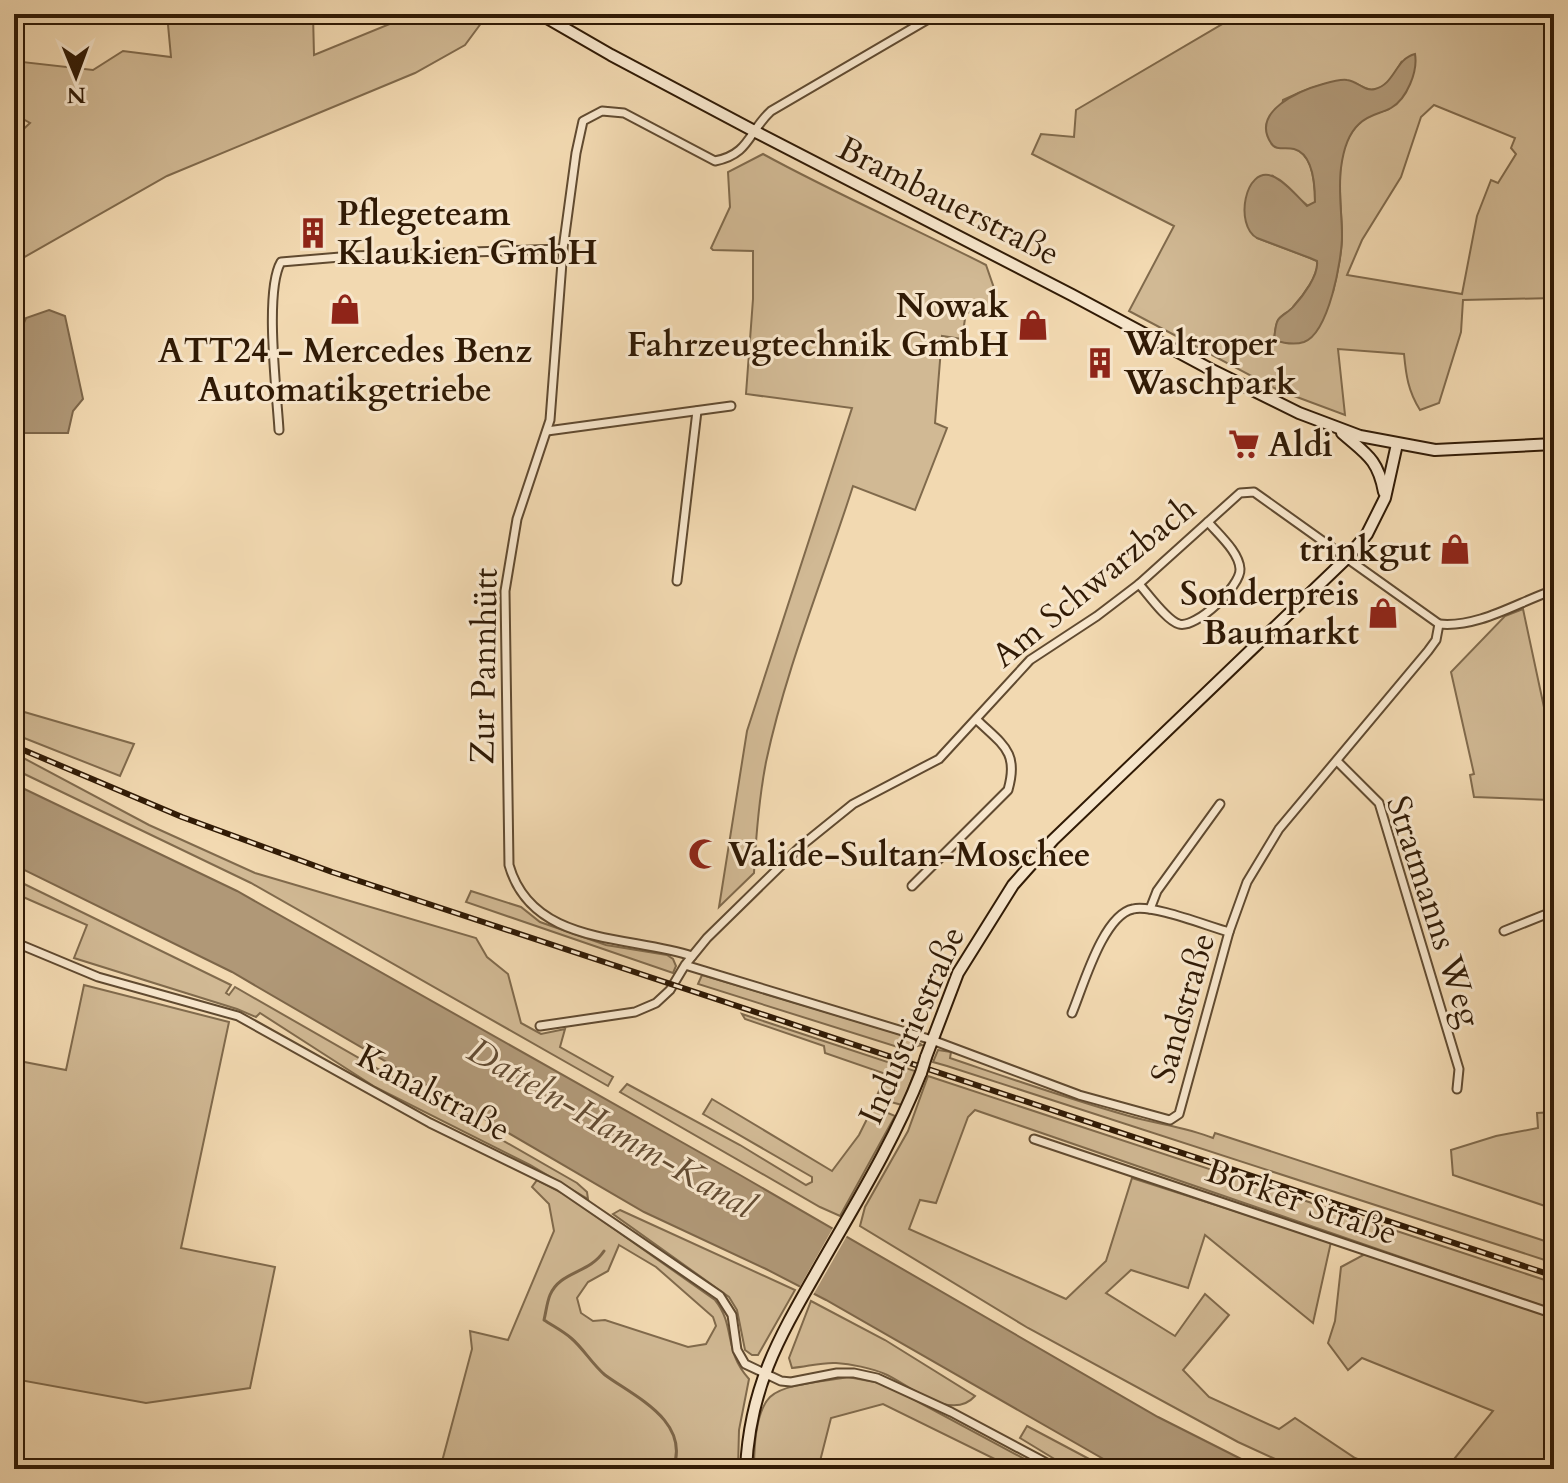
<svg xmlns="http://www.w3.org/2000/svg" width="1568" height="1483" viewBox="0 0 1568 1483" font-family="Cardo,serif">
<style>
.green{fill:#d1b994;stroke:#806a4c;stroke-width:2;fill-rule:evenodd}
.water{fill:#b09877;stroke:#7d6649;stroke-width:2}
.pier{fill:#f2d9b1}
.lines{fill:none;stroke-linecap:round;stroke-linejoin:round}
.stream{stroke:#7d6649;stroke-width:3}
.minor-casing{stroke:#604a30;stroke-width:11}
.secondary-casing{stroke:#301a05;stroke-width:14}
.minor{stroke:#f7e6cc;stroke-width:7}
.secondary{stroke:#f7e6cc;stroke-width:10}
.rail-casing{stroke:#301a05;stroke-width:6}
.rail{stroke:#f7e6cc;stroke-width:3;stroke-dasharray:9;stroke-linecap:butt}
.secondary-bridge-casing{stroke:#301a05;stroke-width:14;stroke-linecap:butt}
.secondary-bridge{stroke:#f7e6cc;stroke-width:10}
.labels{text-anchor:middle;stroke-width:6;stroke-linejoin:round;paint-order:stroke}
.street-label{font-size:34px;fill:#301a05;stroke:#f7e6cc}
.poi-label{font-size:34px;font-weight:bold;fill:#301a05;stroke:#f7e6cc;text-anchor:start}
.water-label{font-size:36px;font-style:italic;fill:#634c33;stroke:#f7e6cc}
</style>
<rect width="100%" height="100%" fill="#f2d9b1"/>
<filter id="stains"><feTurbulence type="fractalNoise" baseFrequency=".0025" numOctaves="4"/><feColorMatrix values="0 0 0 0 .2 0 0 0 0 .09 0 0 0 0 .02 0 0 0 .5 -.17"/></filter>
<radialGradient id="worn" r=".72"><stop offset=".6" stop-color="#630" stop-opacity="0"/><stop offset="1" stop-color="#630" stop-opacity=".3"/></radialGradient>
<!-- green -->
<g class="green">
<polygon points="167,14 313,14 314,55 414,14 472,14 482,22 465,45 415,73 167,176 14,263 14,138 30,123 14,114 14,61 93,70 123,51 171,57"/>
<path d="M1230 14H1554V298L1463 300 1461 332 1439 403 1420 410C1408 391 1406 375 1404 354L1338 349 1345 415 1278 390 1129 311 1174 226 1032 154 1041 134 1074 137 1076 110 1229 20ZM1402 61 1389 109C1382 112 1372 113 1366 118 1329 143 1342 199 1342 236 1342 255 1337 274 1333 292L1274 340C1275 334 1275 326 1278 320 1281 315 1289 312 1293 307 1303 296 1319 275 1317 261L1310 258 1257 238 1273 176 1308 206 1315 202C1315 186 1313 156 1296 149 1290 147 1282 148 1276 147L1283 100C1304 90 1325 81 1349 82 1359 82 1367 93 1378 89 1390 84 1396 71 1402 61ZM1434 105 1515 138 1511 148 1516 154 1498 183 1491 180 1477 216 1462 294 1347 275 1362 240 1401 177 1421 117Z"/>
<path d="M763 154C836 194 912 227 986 265L995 291 994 317 966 312 962 339 942 336 935 423 947 428 915 510 853 486C824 577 786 668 766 762 759 798 756 836 754 873L719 907 747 731 852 408 746 394 753 299V251L713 250 711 248 730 207 728 172Z"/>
<polygon points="1523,609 1554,754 1554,802 1550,800 1474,797 1470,775 1474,774 1451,672 1505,616"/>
<polygon points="14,709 134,744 120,776 14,734"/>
<polygon points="14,753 149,825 255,873 476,938 487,957 508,974 521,1023 541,1034 565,1029 560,1047 613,1077 608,1086 251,883 14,769"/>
<polygon points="14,879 231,985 226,993 229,995 235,987 577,1183 587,1192 588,1199 530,1165 375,1087 260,1013 256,1017 237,1009 74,958 87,925 14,893"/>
<polygon points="471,891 521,907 540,922 606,945 667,955 673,959 676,966 673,973 466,902"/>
<polygon points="702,975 909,1037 922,1045 904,1049 698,984"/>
<polygon points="84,985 229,1022 181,1248 275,1267 250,1388 146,1403 14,1379 14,1060 66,1070"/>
<polygon points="742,1014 915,1071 902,1105 876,1098 886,1074 825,1053 824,1046 745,1019"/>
<path d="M938 1050 951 1052 950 1058C1009 1078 1068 1099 1129 1116 1157 1124 1186 1127 1213 1138L1215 1133 1554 1244V1263L947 1066 933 1062Z"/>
<polygon points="928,1076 1554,1283 1554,1310 975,1110 968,1117 936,1203 920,1200 909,1229 1066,1299 1106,1261 1132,1178 1331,1242 1313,1323 1205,1235 1188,1288 1131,1270 1106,1293 1175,1336 1205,1294 1229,1315 1183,1370 1209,1397 1279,1429 1295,1418 1355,1458 1384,1469 1297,1469 1238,1442 1028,1328 860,1226 865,1207 908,1131"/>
<polygon points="627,1084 740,1145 806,1185 812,1182 812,1177 703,1114 712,1099 832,1171 859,1135 871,1111 881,1110 895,1116 840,1216 820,1207 620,1092"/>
<polygon points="1554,1112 1554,1209 1453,1175 1451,1150 1496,1136 1538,1128 1537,1113"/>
<path d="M537 1180 566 1195 715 1300C736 1326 723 1351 749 1379L739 1430 738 1469H440L472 1349 470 1331 508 1340 554 1231 549 1204 532 1187ZM619 1245 656 1267 713 1317 716 1326 706 1344 688 1347 605 1320 593 1321 581 1313 577 1298 588 1282 608 1271Z"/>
<polygon points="620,1210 795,1290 758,1355 752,1355 745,1350 737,1310 729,1297 613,1214"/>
<polygon points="1365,1254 1554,1318 1554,1469 1446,1469 1493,1411 1362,1358 1348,1370 1328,1343 1335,1321 1341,1267"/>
<path d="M811 1301 885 1340 975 1396C951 1423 908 1384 885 1374 872 1368 850 1364 836 1363 822 1362 806 1367 792 1368L789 1358Z"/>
<path d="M848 1377 885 1384 1043 1469H1015L883 1404 831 1418 818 1469H754C754 1449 755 1412 770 1397 784 1383 829 1381 848 1377Z"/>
<polygon points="1027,1426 1108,1469 1071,1469 1020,1438"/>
</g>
<!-- water -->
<g class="water">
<path d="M1415 54C1418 71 1407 99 1391 108 1380 114 1369 114 1359 124 1347 135 1343 152 1341 168 1338 191 1342 213 1342 236 1342 259 1329 333 1304 342 1295 345 1283 343 1274 340 1275 334 1275 325 1278 320 1281 315 1289 312 1293 307 1303 296 1319 275 1317 261L1310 258 1257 238C1234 225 1245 166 1272 176 1284 180 1298 197 1307 206L1315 202C1315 185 1313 154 1294 149 1286 147 1275 151 1271 143 1250 111 1301 90 1323 84 1330 82 1340 79 1347 80 1358 81 1364 92 1375 89 1395 84 1395 59 1415 54Z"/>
<polygon points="49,310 65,316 83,399 73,411 68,433 17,433 14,412 14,329 21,330 26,318"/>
<polygon points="14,784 237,891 740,1175 1158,1417 1261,1469 1121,1469 826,1300 766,1269 644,1212 232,972 14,865"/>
</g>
<!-- pier -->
<polygon class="pier" points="834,1226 848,1234 812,1297 798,1290"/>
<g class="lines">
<!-- stream -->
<path class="stream" d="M604 1251C589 1274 560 1271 550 1295 547 1302 546 1312 544 1320 553 1326 563 1331 571 1338 583 1348 592 1364 605 1375 635 1397 691 1421 673 1469"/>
<defs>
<g id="minor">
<polyline points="1050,14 1077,17 1083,14"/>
<path d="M279 430C277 394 264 291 281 262L352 256 563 249"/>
<polyline points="547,431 731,406"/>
<polyline points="677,581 697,411"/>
<path d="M1139 584C1148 594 1167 621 1179 624 1196 629 1241 586 1240 569 1239 552 1219 535 1208 522"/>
<path d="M1439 624C1479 628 1518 602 1554 590"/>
<polyline points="1337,761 1379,803 1459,1069 1457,1089"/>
<path d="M912 886 1008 790C1019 752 1003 745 977 720"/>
<polyline points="1150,909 1157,891 1220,804"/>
<polyline points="1504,931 1554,911"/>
<polyline points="14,942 98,977 238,1016 430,1123 559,1186 720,1296 732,1315 737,1350 745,1364 781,1381 791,1382 837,1373 854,1373 877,1378 951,1412 1058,1469"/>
<path d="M692 956C628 935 532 946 509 865L505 591 517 519 550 420 563 249 576 153 583 121 602 111 624 113 715 161C750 154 748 132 771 111L937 14"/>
<path d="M1072 1013C1083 987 1103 915 1133 909 1152 904 1207 926 1229 932"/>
<polyline points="540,1026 635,1012 656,1003 670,990 685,965 707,938 801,846 853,804 939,759 1030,660 1097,616 1139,584 1240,493 1254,492 1439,624 1436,640 1428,651 1279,829 1247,882 1229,932 1179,1114 1170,1120 1079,1095 932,1040 685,965"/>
<polyline points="1034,1139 1554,1314"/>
</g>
<g id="secondary">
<polyline points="540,14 611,55 756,132 1072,295 1210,369 1299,413 1360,436 1435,450 1554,444"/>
<path d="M1342 433C1366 454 1378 459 1384 492"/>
<polyline points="926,1057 958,973 1013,885 1053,840 1347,558 1367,534 1385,498 1397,444"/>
<path d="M746 1469C750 1382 783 1331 824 1259 859 1198 895 1139 921 1073"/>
</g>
</defs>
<!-- minor casing -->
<use href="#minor" class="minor-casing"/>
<!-- secondary casing -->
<use href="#secondary" class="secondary-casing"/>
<!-- minor -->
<use href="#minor" class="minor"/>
<!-- secondary -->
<use href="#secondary" class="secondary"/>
<defs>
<polyline id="rail" points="14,746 182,817 332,872 1554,1276"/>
</defs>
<!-- rail casing -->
<use href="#rail" class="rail-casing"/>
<!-- rail -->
<use href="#rail" class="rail"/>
<defs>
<polyline id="secondary-bridge" points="921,1073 926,1057"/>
</defs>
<!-- secondary-bridge casing -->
<use href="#secondary-bridge" class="secondary-bridge-casing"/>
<!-- secondary-bridge -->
<use href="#secondary-bridge" class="secondary-bridge"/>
</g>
<!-- icons -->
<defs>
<symbol id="building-bare" viewBox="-9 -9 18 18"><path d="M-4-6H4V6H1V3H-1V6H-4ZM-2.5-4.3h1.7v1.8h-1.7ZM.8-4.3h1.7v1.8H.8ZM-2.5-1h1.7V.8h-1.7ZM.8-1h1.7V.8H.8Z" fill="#8f2418" stroke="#f7e6cc" stroke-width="2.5" paint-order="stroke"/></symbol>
<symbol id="shop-bare" viewBox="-9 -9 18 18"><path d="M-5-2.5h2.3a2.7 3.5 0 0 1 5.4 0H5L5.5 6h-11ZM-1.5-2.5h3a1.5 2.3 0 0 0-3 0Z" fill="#8f2418" stroke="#f7e6cc" stroke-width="2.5" paint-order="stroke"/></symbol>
<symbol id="supermarket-bare" viewBox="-9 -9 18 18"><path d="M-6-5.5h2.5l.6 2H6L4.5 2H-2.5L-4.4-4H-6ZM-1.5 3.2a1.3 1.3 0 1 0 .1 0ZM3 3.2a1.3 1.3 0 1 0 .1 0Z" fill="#8f2418" stroke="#f7e6cc" stroke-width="2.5" paint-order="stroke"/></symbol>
<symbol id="mosque-bare" viewBox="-9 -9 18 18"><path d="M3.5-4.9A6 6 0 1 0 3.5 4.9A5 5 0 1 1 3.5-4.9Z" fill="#8f2418" stroke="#f7e6cc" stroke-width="2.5" paint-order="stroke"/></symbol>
</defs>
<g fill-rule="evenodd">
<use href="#building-bare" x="291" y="211" width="44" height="44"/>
<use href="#shop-bare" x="323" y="287" width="44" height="44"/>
<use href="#shop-bare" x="1011" y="303" width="44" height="44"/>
<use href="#building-bare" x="1078" y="341" width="44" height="44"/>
<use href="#supermarket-bare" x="1222" y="422" width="44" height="44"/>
<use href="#shop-bare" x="1433" y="527" width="44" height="44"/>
<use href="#shop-bare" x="1361" y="591" width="44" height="44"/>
<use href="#mosque-bare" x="682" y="832" width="44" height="44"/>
</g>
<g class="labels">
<!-- street labels -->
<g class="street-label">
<text transform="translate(949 200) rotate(27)" y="12">Brambauerstraße</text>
<text transform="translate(1093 581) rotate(-39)" y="12">Am Schwarzbach</text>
<text transform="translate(483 666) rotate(-89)" y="12">Zur Pannhütt</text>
<text transform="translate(1435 911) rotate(72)" y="12">Stratmanns Weg</text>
<text transform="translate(1182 1008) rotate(-74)" y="12">Sandstraße</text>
<text transform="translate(911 1025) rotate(-66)" y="12">Industriestraße</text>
<text transform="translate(434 1092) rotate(28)" y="12">Kanalstraße</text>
<text transform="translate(1302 1201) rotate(19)" y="12">Borker Straße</text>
</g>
<!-- poi labels -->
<g class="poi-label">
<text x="337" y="225">Pflegeteam<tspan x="337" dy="39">Klaukien GmbH</tspan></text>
<text x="1009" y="317" text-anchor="end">Nowak<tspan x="1009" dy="39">Fahrzeugtechnik GmbH</tspan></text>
<text x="1124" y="355">Waltroper<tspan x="1124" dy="39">Waschpark</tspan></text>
<text x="345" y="362" text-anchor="middle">ATT24 - Mercedes Benz<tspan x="345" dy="39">Automatikgetriebe</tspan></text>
<text x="1268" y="456">Aldi</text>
<text x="1431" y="561" text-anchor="end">trinkgut</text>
<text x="1359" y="605" text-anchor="end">Sonderpreis<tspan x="1359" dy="39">Baumarkt</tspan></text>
<text x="728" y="866">Valide-Sultan-Moschee</text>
</g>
<!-- water labels -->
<g class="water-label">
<text transform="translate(612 1127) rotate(30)" y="13">Datteln-Hamm-Kanal</text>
</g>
</g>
<!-- margin -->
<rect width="1568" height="1483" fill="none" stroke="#f2d9b1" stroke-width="48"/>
<rect x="16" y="16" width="1536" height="1451" fill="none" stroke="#301a05" stroke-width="4"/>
<rect x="24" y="24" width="1520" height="1435" fill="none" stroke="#301a05" stroke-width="2"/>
<!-- north arrow -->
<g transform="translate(76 76) rotate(179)" stroke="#f7e6cc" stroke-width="6" paint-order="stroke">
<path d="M0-6L14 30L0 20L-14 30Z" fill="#301a05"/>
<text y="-12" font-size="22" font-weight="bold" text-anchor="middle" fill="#301a05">N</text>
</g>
<rect width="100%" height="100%" filter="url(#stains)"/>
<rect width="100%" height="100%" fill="url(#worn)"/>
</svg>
